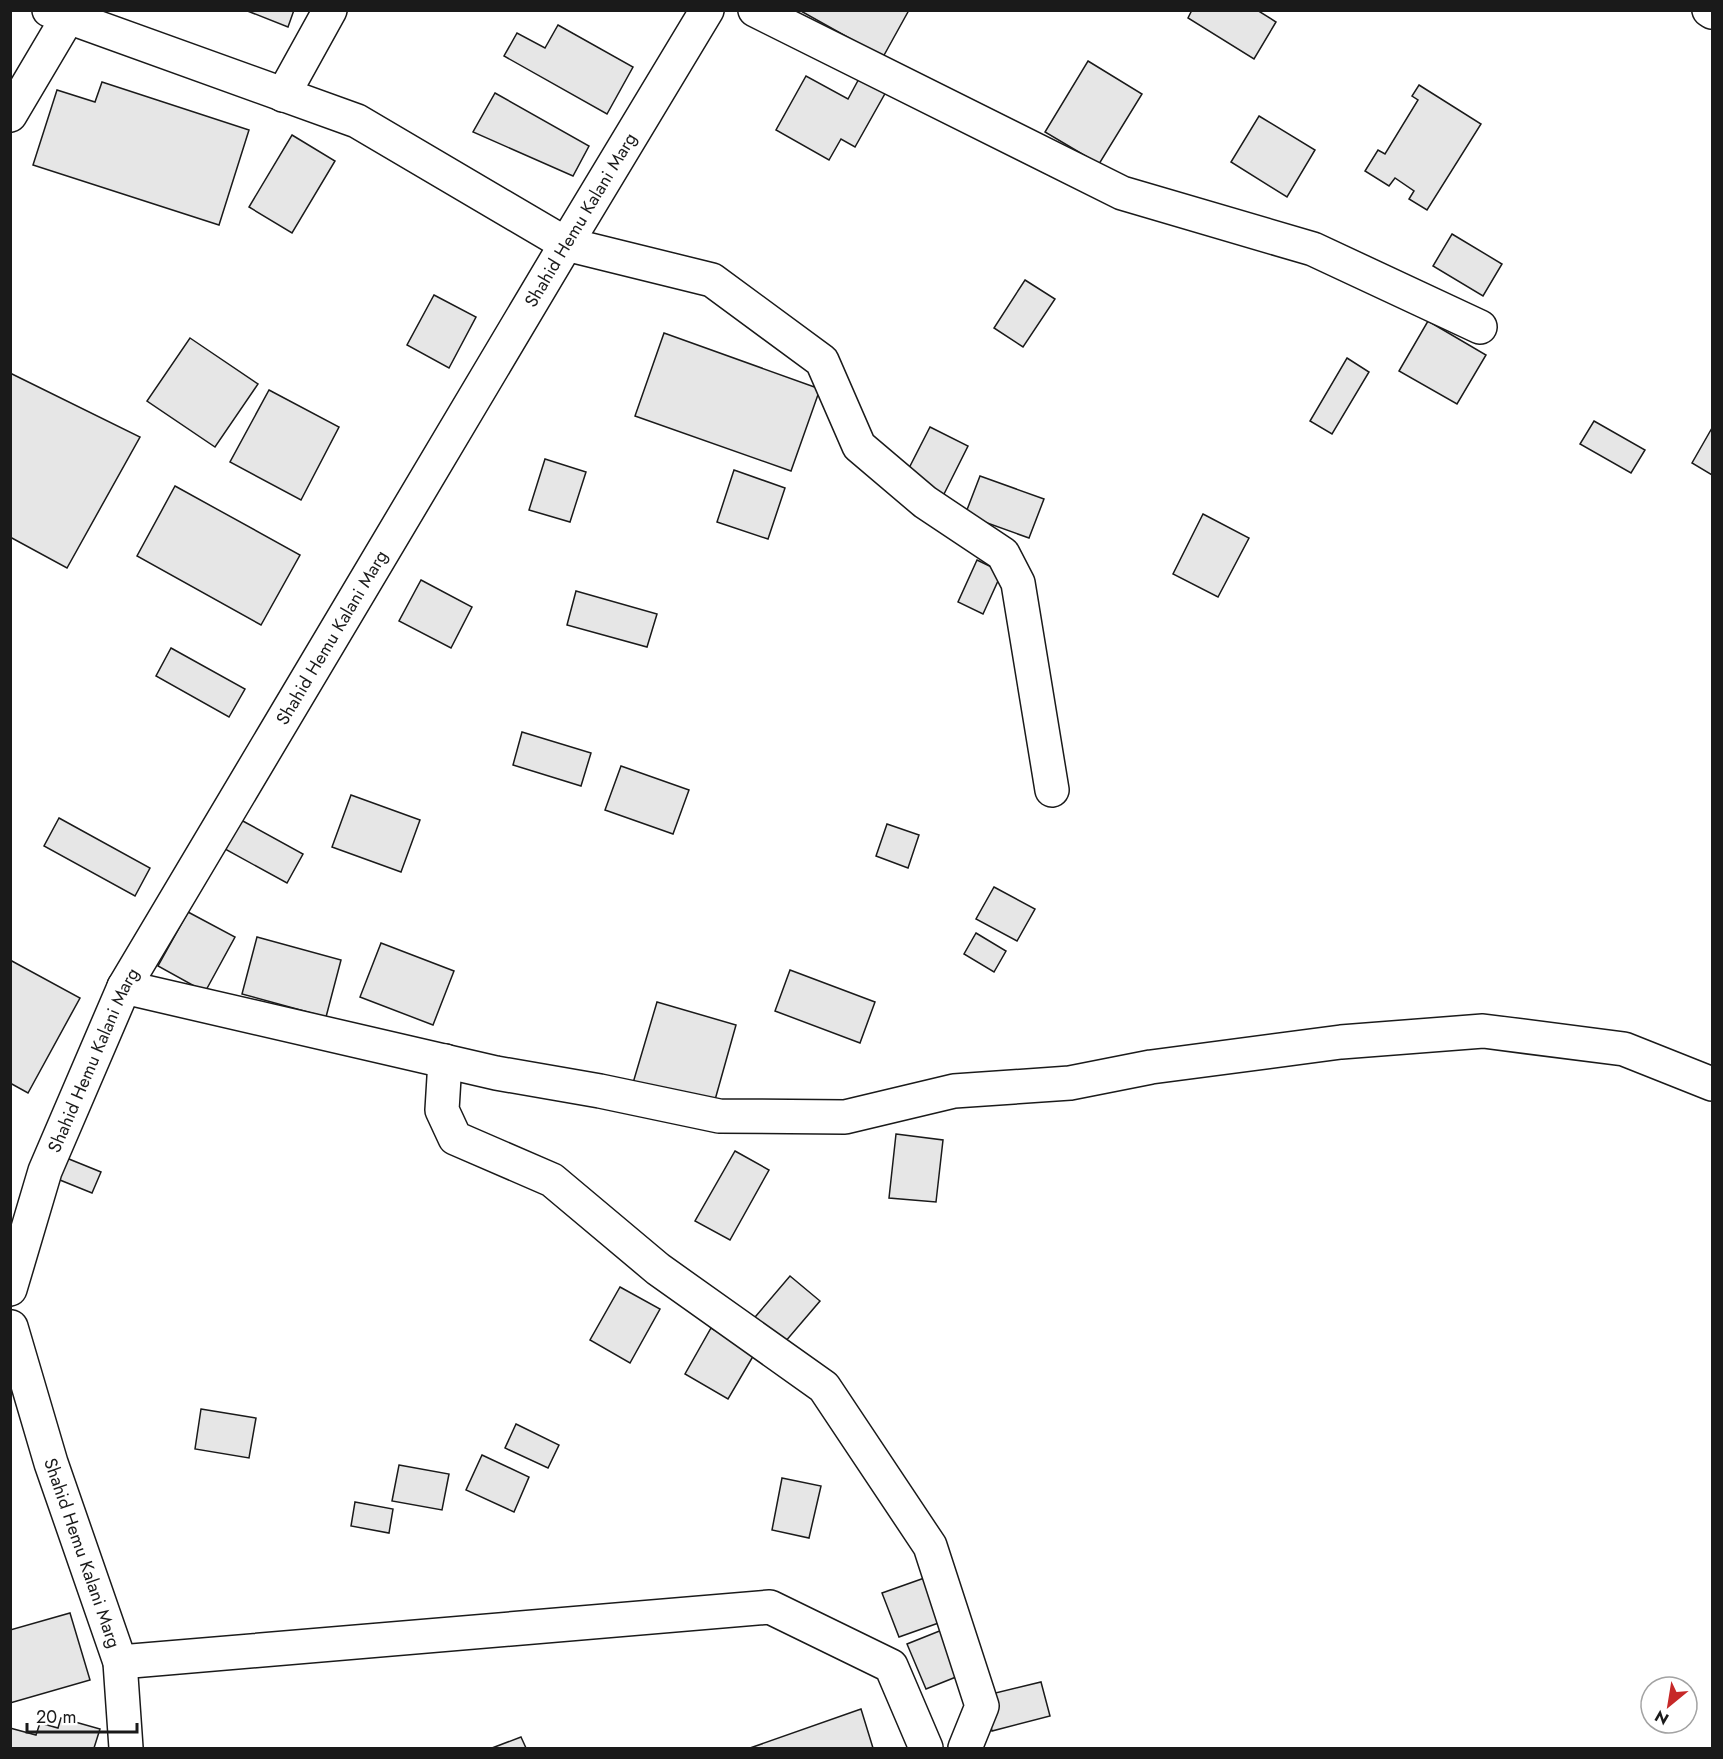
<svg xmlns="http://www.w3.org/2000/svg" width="1723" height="1759" viewBox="0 0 1723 1759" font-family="Jost,sans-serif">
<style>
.building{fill:#e6e6e6;stroke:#1a1a1a;stroke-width:1.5}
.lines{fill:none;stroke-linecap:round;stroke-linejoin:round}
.street-casing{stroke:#1a1a1a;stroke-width:36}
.secondary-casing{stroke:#1a1a1a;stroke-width:36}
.street{stroke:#fff;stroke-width:33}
.secondary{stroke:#fff;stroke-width:33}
.labels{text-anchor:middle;stroke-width:4.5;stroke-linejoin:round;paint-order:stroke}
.street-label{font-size:18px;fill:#1a1a1a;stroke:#fff}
</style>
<rect width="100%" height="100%" fill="#fff"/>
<!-- building -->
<g class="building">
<polygon points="245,10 294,10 288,27"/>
<polygon points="799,10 909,10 883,57"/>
<polygon points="1192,10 1257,10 1276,22 1254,59 1188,18"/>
<polygon points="558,25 633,67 607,114 504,56 517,33 545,48"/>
<polygon points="1088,61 1142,94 1099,164 1045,132"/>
<polygon points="861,75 887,90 855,147 841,139 829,160 776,130 806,76 848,99"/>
<polygon points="102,82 249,130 219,225 33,165 57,90 95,102"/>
<polygon points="1419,85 1481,124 1427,210 1409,199 1414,191 1395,178 1389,186 1365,171 1378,150 1385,154 1418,100 1412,96"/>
<polygon points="495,93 589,146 573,176 473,132"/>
<polygon points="1259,116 1315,150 1287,197 1231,162"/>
<polygon points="292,135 335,161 292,233 249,207"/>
<polygon points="1452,234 1502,264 1483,296 1433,266"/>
<polygon points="1025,280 1055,299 1023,347 994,328"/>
<polygon points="434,295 476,317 449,368 407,345"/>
<polygon points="1428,321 1486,355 1457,404 1399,371"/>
<polygon points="664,333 820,389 791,471 635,416"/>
<polygon points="190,338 258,384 215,447 147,401"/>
<polygon points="1347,358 1369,372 1332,434 1310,421"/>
<polygon points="10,373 140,437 67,568 10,537"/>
<polygon points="269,390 339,427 301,500 230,462"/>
<polygon points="1594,421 1645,450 1631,473 1580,444"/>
<polygon points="930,427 968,446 943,496 905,476"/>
<polygon points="1712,428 1712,475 1692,463"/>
<polygon points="545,459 586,472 570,522 529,510"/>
<polygon points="734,470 785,488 768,539 717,522"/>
<polygon points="980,476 1044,499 1029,538 965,515"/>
<polygon points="175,486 300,555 261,625 137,556"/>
<polygon points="1203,514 1249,538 1218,597 1173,574"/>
<polygon points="977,560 1002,572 983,614 958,602"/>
<polygon points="421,580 472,607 451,648 399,621"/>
<polygon points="576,591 657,614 647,647 567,625"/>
<polygon points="171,648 245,689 229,717 156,676"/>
<polygon points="522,732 591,753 581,786 513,765"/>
<polygon points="621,766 689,790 673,834 605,810"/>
<polygon points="351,795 420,820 401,872 332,847"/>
<polygon points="59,818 150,868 135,896 44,846"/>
<polygon points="241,820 303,854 287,883 225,849"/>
<polygon points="887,824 919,835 908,868 876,856"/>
<polygon points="994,887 1035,909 1017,941 976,919"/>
<polygon points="188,912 235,937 205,992 158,966"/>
<polygon points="976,933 1006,951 994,972 964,954"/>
<polygon points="257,937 341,960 326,1017 242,994"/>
<polygon points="381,943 454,971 433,1025 360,997"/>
<polygon points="10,960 80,998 28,1093 10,1083"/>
<polygon points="790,970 875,1002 860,1043 775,1011"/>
<polygon points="657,1002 736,1025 713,1107 633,1083"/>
<polygon points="896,1134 943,1140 936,1202 889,1198"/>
<polygon points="735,1151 769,1170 730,1240 695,1221"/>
<polygon points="64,1157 101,1172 92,1193 55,1178"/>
<polygon points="790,1276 820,1301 779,1349 750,1323"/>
<polygon points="620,1287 660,1309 630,1363 590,1340"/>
<polygon points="711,1328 755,1353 728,1399 685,1374"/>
<polygon points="201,1409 256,1418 249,1458 195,1449"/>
<polygon points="516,1424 559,1445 548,1468 505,1448"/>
<polygon points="482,1455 529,1477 514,1512 466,1490"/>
<polygon points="399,1465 449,1474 442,1510 392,1501"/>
<polygon points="782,1478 821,1486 809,1538 772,1530"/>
<polygon points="355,1502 393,1509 389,1533 351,1526"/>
<polygon points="930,1576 947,1620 899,1637 882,1593"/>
<polygon points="70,1613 90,1680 10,1703 10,1630"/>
<polygon points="942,1630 961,1675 926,1689 907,1644"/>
<polygon points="1041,1682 1050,1716 992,1731 983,1696"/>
<polygon points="861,1709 873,1748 750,1748"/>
<polygon points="61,1718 100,1729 94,1748 10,1748 10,1728 36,1735 40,1723 58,1728"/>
<polygon points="521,1737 526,1748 492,1748"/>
</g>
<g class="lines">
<defs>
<g id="street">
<polyline points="755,10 1122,193 1313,249 1480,327"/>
<polyline points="283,95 330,10"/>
<polyline points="10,115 68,17"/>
<polyline points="566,244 712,280 822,361 859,446 925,502 1003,554 1018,583 1052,790"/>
<polyline points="124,987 496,1073 600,1091 719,1116 845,1117 954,1091 1070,1083 1151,1067 1341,1042 1483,1031 1624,1049 1712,1084"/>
<polyline points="445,1061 442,1110 455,1138 552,1180 658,1269 824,1387 930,1546 982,1706 965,1748"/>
<polyline points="120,1662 770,1607 891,1666 926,1748"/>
</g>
<g id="secondary">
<polyline points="49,10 357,121 566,244"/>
<polyline points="1709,10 1712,12"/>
<path id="s1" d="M10 1289 45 1171 124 987 566 244 707 10"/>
<path id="s2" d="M11 1327 51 1463 120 1662 126 1748"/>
</g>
</defs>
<!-- street casing -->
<use href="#street" class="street-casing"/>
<!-- secondary casing -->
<use href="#secondary" class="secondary-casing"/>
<!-- street -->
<use href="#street" class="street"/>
<!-- secondary -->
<use href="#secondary" class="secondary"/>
</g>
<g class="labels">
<!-- street labels -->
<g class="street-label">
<text dy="6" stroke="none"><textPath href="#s1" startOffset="1216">Shahid Hemu Kalani Marg</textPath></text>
<text dy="6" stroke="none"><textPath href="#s1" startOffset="730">Shahid Hemu Kalani Marg</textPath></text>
<text dy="6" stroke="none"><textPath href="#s1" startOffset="244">Shahid Hemu Kalani Marg</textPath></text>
<text dy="6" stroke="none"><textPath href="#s2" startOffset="237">Shahid Hemu Kalani Marg</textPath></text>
</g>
</g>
<!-- border -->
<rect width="1723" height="1759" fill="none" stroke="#1a1a1a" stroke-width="24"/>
<!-- north arrow -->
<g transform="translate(1669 1705) rotate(210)"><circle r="28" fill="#ffffff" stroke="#a3a3a3" stroke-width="1.5"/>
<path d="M0-4.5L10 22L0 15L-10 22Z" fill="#c62828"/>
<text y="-9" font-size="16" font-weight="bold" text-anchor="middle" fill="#1a1a1a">N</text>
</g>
<!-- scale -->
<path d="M27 1723v9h110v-9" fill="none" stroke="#1a1a1a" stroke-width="3"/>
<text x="36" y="1723" font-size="18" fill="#1a1a1a" stroke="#ffffff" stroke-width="4.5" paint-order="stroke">20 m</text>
</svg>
